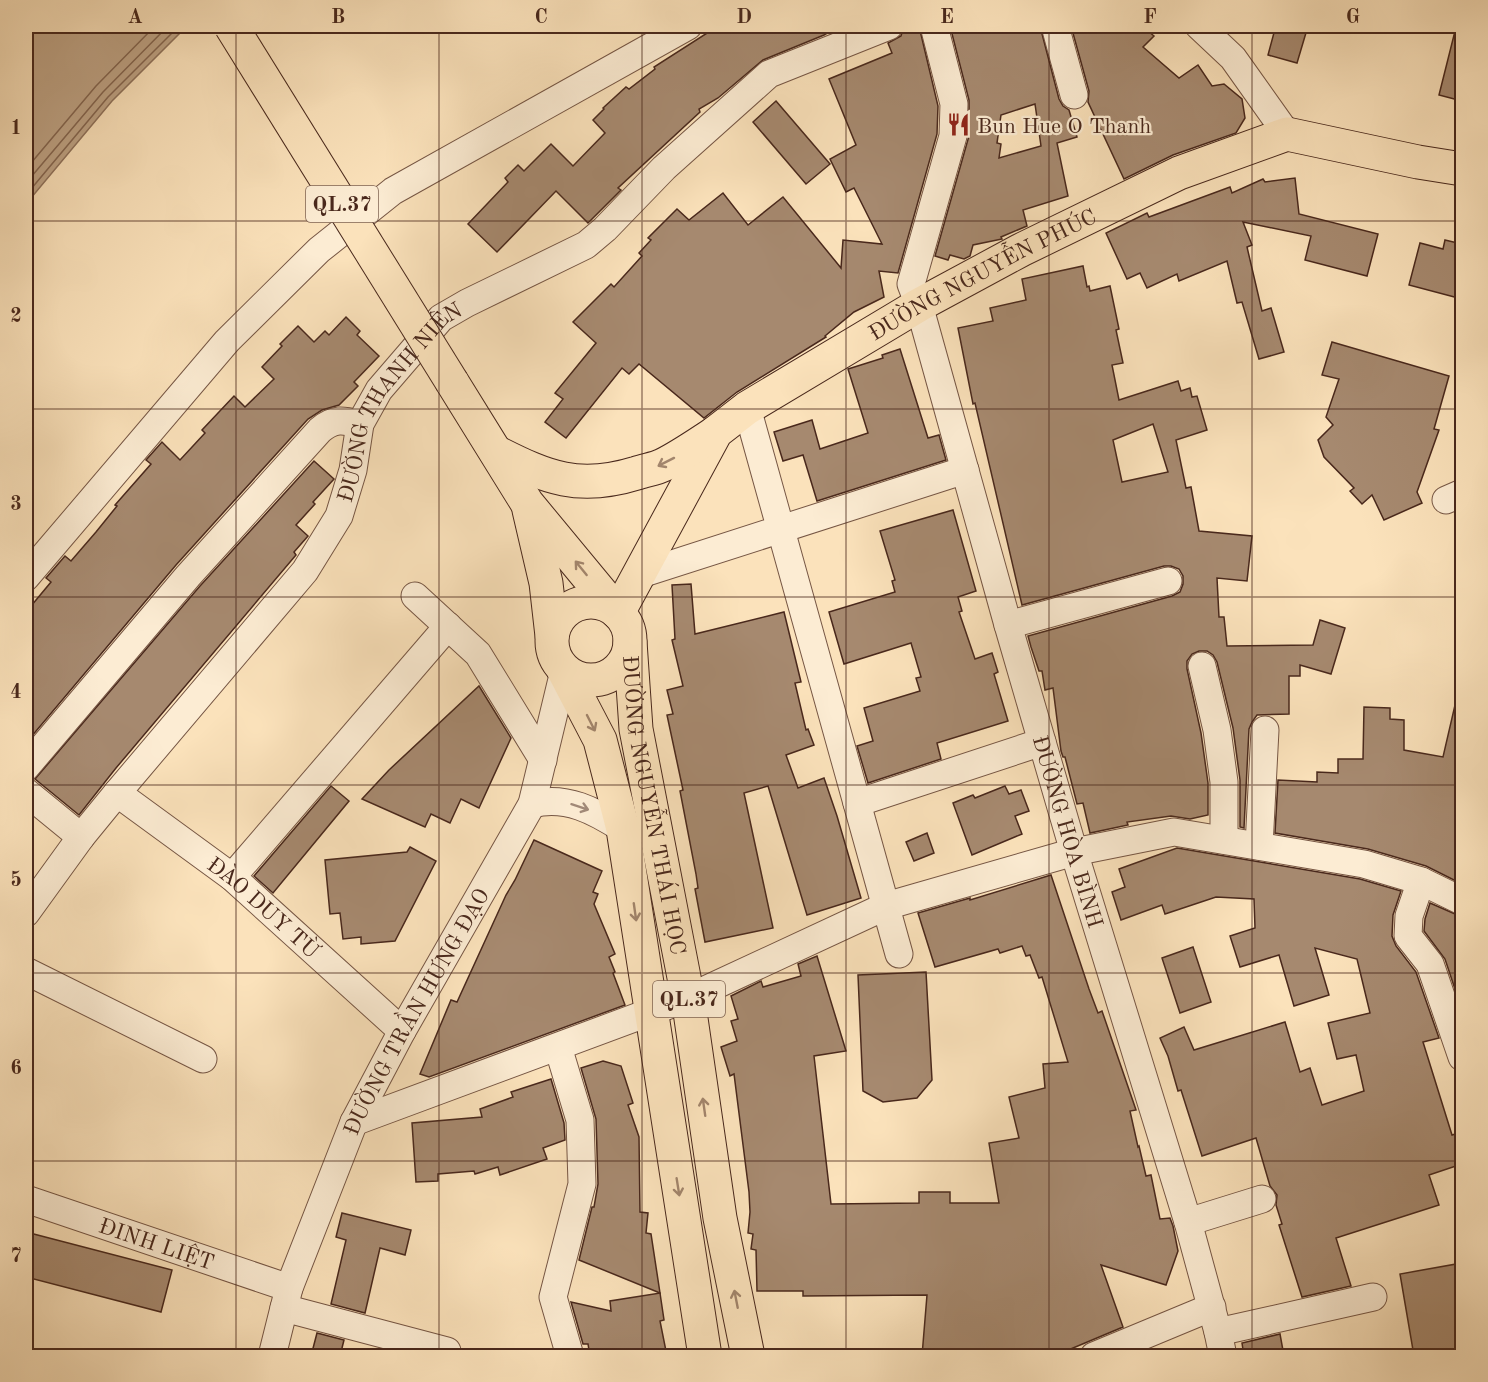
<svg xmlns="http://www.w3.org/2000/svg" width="1488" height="1382" viewBox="0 0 1488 1382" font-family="'Old Standard TT',serif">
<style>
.water{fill:#bea385;stroke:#8f725b;stroke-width:1.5}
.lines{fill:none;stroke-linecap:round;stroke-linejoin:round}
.shore{stroke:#846650;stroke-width:1.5}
.building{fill:#a6896f;stroke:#49281c;stroke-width:1.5;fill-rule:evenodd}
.minor-casing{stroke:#765644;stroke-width:29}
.major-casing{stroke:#49281c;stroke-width:35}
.minor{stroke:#fcecd3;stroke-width:27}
.major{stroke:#fbe2bb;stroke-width:33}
.major-bridge-casing{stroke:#49281c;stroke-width:35;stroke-linecap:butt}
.major-bridge{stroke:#fbe2bb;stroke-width:33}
.oneway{stroke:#a2856c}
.oneway2{stroke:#a28a78}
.grid{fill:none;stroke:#49281c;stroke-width:1.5;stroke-opacity:0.55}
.labels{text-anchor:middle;stroke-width:4.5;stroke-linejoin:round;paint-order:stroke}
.shield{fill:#fcecd3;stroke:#7f6353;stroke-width:1.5}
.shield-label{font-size:21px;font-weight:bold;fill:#49281c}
.poi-label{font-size:22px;fill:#49281c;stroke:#fcecd3;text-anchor:start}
.street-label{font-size:22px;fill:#49281c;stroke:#fcecd3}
.neatline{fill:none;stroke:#49281c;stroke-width:2}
.grid-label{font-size:20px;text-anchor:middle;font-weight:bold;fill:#49281c}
</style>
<rect width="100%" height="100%" fill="#fbe2bb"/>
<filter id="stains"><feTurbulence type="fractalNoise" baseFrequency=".00333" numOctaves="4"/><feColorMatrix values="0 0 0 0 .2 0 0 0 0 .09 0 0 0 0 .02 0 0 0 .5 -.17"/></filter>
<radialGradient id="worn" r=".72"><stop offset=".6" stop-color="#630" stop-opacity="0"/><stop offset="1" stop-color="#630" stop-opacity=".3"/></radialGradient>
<!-- water -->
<polygon class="water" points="26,26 187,26 112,101 26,204"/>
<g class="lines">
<!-- shore -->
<g class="shore">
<polyline points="26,169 96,86 155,26"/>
<polyline points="26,183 103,92 168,26"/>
<polyline points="26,195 108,97 179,26"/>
</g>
</g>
<!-- building -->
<g class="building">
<polygon points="718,26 839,26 824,35 763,60 718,98 699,109 700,112 618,188 621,190 588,223 556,191 497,252 468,224 508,182 505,178 518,165 524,171 551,144 573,166 605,133 593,120 604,109 603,108 626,87 629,89 655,69 654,67"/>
<polygon points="904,26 919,26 938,106 937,134 898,273 879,271 884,297 854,312 825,336 826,337 737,392 704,418 639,364 629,374 622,368 566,438 545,422 563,399 555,393 596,343 573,322 611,284 614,287 642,256 639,253 651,240 648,238 677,209 689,220 723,193 748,225 783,197 841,268 843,240 882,244 854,188 846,192 830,159 856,145 829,79 892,53 888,43 901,36"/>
<path d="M950 26H1040L1059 99 1063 106 1069 110 1077 137 1057 143 1068 196 1023 210 1027 226 1001 237 1002 239 973 245 970 256 964 259 950 255 948 260 935 256 969 136V100ZM1035 104 1041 146 999 158 1001 144 997 143 1001 115Z"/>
<polygon points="1071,26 1142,26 1154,36 1143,47 1179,78 1198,65 1212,86 1224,84 1242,99 1245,118 1236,133 1173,155 1124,179 1088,102 1089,91"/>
<polygon points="1285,26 1308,26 1297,63 1268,55 1275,29 1283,31"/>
<polygon points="1456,27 1462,28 1462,101 1439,95"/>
<polygon points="776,101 830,164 806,184 753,122"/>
<polygon points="1295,178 1299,214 1378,234 1367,276 1305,260 1311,236 1243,222 1252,245 1247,247 1262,311 1271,308 1284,352 1259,359 1242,302 1237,303 1227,261 1179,281 1177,274 1147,288 1140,273 1127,279 1106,233 1147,213 1149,217 1230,187 1232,193 1263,179 1265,182"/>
<polygon points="1445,240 1462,244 1462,299 1409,285 1420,243 1443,249"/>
<path d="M1083 266 1087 287 1089 286 1090 291 1110 286 1119 329 1116 330 1123 363 1112 365 1119 400 1178 381 1181 391 1190 388 1192 397 1197 396 1207 430 1176 440 1186 488 1191 487 1199 531 1252 536 1247 581 1217 578 1219 617H1224L1227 646 1313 645 1320 620 1345 628 1331 674 1300 665V676H1289V714L1257 715 1252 722 1249 729 1244 828 1240 827V780L1233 728 1217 662 1213 655 1207 651H1199L1192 654 1187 661V669L1201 733 1208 783V815L1190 819 1171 816 1127 822 1128 825 1090 833 1083 803 1077 804 1065 757H1063L1061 751 1053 688 1045 690 1042 671H1039L1031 647 1028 636 1172 596 1180 592 1183 584V576L1179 569 1171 566H1164L1022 605 975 403 973 404 958 328 993 321 990 308 1026 300 1022 279ZM1153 424 1168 472 1122 482 1113 440Z"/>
<polygon points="346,317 360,331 357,335 379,356 354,382 358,386 339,405 322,410 308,419 176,565 26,743 26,612 51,582 46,578 65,556 71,561 96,532 117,506 115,505 151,464 146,460 162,442 180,460 205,433 202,430 234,396 245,407 274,379 262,367 282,346 280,344 298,326 314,342 325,331 329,335"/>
<polygon points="1332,342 1449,376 1434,429 1439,430 1417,492 1422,503 1384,520 1372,495 1362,504 1350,491 1354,488 1324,457 1318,440 1333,425 1326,417 1339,379 1322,375"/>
<polygon points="900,349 928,438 939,435 946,460 817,501 803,455 783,461 774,432 812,420 820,449 868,433 848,369 883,358 882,355"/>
<polygon points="314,461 334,479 313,502 315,504 296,525 308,536 294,552 296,555 116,768 79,815 35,779 200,586"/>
<polygon points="953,510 976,591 958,597 962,611 959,612 975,659 992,653 998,672 994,674 1008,721 937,743 941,759 868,783 857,746 873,741 864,708 920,691 916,678 921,677 911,643 844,664 829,612 895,592 892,581 895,580 880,531"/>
<polygon points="691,584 695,634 784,612 801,682 795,683 806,730 808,729 814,745 786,755 798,788 824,778 837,816 861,898 807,915 768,786 744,793 773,928 705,942 695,889 698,888 696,874 680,791 683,790 667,715 673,714 667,690 683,686 672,640 675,639 672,585"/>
<polygon points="479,686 511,738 479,808 461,799 450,823 431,814 425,827 362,799 389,770"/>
<polygon points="1455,705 1462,706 1462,884 1426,866 1368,849 1275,833 1278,780 1317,782 1317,772 1338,773 1338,759 1363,759 1364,707 1390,708 1390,719 1404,720 1404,750 1443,757"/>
<polygon points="331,786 349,801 273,893 254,876"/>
<polygon points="1005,786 1009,794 1021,790 1029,811 1015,816 1022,834 972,855 953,803 973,795 975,798"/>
<polygon points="927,833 934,853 914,861 906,842"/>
<polygon points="534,840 602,871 593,892 598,894 594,904 615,954 609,957 615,972 613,973 625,1005 429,1077 420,1074 451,1000 457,1002 506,895 515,880"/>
<polygon points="410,847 436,861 395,941 361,944 361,937 343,939 340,913 330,914 325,860 407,852"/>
<polygon points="1177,848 1360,879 1401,891 1393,915 1392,936 1396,946 1416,972 1439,1038 1423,1042 1452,1135 1462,1132 1462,1164 1429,1175 1439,1205 1336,1238 1351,1286 1302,1297 1279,1225 1282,1224 1276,1205 1277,1195 1270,1186 1256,1138 1202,1156 1181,1090 1178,1091 1168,1056 1160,1038 1184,1027 1194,1050 1285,1022 1300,1072 1310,1068 1322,1105 1364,1091 1356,1055 1337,1059 1328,1023 1370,1013 1357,959 1315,948 1329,995 1294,1006 1279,955 1240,967 1230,936 1255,928 1254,899 1216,897 1165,914 1162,905 1121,920 1112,892 1125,887 1119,869"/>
<polygon points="1051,875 1089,989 1098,1013 1102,1011 1136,1110 1130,1111 1138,1147 1139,1146 1146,1176 1151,1175 1160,1219 1170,1218 1173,1226 1178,1251 1166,1285 1101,1265 1123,1327 1054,1356 922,1356 927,1295 803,1296 803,1291 757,1291 756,1250 751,1249 753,1234 748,1233 750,1212 749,1192 734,1074 730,1076 721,1047 737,1041 731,1021 738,1019 731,996 761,981 763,987 801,976 798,964 817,956 846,1051 814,1056 831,1204 919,1203 919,1192 950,1192 950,1203 999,1203 989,1143 1019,1138 1009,1097 1045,1088 1043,1064 1068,1062 1042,977 1039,978 1030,955 1026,956 1022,946 1000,953 998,949 935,967 918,913 970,898 970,900"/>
<polygon points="1430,903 1462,917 1462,1010 1445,959 1424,931 1425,919"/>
<polygon points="1193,947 1211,1002 1180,1013 1162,958"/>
<polygon points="926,972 932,1080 917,1098 883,1102 863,1091 858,975"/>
<polygon points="603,1061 621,1066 633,1103 628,1105 639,1137 640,1212 648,1213 646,1233 651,1234 660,1293 579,1260 592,1207 594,1207 598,1184 596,1119 581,1068"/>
<polygon points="551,1079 564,1123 565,1140 543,1148 547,1159 500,1175 498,1167 475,1174 474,1171 438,1174 438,1181 416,1182 412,1123 482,1117 480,1109 513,1097 511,1092"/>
<polygon points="342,1213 411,1230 405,1255 380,1248 365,1313 331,1304 346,1240 336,1237"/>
<polygon points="26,1232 172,1270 161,1312 26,1277"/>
<polygon points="1462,1263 1462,1356 1414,1356 1400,1274"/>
<polygon points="660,1293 664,1320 660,1321 667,1356 590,1356 588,1344 583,1344 571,1302 611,1311 610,1301"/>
<polygon points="317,1333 344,1340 340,1356 311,1356"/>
<polygon points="1280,1334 1284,1356 1244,1356 1242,1343"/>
</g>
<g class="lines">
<defs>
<g id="minor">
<path id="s1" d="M934 26 954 104 953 136 911 284 919 305 1008 625 1074 852 1188 1222 1218 1332 1223 1356"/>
<polyline points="1055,26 1074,95"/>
<polyline points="1199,26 1233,58 1287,134"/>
<polyline points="747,408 899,954"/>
<polyline points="1446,500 1462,493"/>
<polyline points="638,575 965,470"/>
<polyline points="26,577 227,341 319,250 393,191 688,26"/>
<polyline points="415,596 478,654 543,760"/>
<polyline points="1008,625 1168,581"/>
<polyline points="1202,666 1217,730 1224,782 1224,840"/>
<path d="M26 767 188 576 320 430C334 418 343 420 360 424"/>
<polyline points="26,792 81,837"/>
<path id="s2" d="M117 793 232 877 402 1031"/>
<polyline points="857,803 1042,742"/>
<path d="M532 804C566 795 595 811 623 829"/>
<polyline points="1259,846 1265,730"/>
<polyline points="232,877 448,626"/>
<polyline points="1421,881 1409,916 1408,936 1430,964 1462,1057"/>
<path id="s3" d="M26 913 81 837 117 793 305 571 339 516 353 470 360 424 379 390 441 318 467 303 586 245 605 229 664 168 769 74 889 26"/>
<polyline points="26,971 203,1059"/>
<polyline points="558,1047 580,1120 582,1184 553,1297 570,1356"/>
<polyline points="354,1122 688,998 886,906 1074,852 1174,832 1364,864 1421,881 1462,901"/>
<path id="s4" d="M26 1199 289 1288"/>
<polyline points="1188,1222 1262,1199"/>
<polyline points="284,1308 447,1351"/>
<polyline points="1218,1332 1373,1297"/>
<path id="s5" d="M272 1356 289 1288 354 1122 402 1031 532 804 564 671"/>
<polyline points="1094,1356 1212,1307"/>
</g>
<g id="major">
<path id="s6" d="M452 382 527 503 618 613 716 432 747 408 919 305 1021 250 1179 173 1287 134 1418 162 1462 169"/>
<path d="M496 452C547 478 579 491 637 473 645 470 655 469 663 465 681 456 698 444 715 433"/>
<polyline points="529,510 546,583 552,636"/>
<circle cx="591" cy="641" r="39"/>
<path id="s7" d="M630 642 636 729 688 998 720 1218 748 1356"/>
<polyline points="564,671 600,740 623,829 705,1356"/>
</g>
</defs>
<!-- minor casing -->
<use href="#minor" class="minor-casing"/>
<!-- major casing -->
<use href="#major" class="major-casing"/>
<!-- minor -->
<use href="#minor" class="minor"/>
<!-- major -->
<use href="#major" class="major"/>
<defs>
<polyline id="major-bridge" points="231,26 452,382"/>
</defs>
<!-- major-bridge casing -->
<use href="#major-bridge" class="major-bridge-casing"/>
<!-- major-bridge -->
<use href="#major-bridge" class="major-bridge"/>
</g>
<!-- one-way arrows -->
<defs><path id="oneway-shaft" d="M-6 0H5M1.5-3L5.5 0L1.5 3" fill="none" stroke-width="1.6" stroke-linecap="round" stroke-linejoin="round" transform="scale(1.5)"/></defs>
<g class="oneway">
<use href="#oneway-shaft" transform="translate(666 462) rotate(153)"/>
<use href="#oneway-shaft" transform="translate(581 568) rotate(-129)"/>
<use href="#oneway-shaft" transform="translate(591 723) rotate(63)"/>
<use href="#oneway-shaft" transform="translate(635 912) rotate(82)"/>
<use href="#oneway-shaft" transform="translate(704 1107) rotate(-98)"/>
<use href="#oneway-shaft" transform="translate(678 1187) rotate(81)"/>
<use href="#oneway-shaft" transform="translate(736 1299) rotate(-101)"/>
</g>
<use class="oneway2" href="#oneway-shaft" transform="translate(580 807) rotate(18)"/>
<!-- grid -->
<path class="grid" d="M236 26V1356M439 26V1356M642 26V1356M846 26V1356M1049 26V1356M1252 26V1356M26 221H1462M26 409H1462M26 597H1462M26 785H1462M26 973H1462M26 1161H1462"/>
<!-- icons -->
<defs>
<symbol id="restaurant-bare" viewBox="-9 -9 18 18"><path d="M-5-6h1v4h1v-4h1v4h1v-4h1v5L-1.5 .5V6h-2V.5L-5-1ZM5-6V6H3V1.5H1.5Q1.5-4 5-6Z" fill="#8f2418" stroke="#fcecd3" stroke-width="2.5" paint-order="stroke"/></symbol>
</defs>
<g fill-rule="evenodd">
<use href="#restaurant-bare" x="942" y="108" width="33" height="33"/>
</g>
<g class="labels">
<!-- shield labels -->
<g class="shield">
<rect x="306" y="186" width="72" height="36" rx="4.5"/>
<rect x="653" y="981" width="72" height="36" rx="4.5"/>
</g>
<g class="shield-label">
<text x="342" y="211">QL.37</text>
<text x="689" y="1006">QL.37</text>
</g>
<!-- poi labels -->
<g class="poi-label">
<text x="977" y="133">Bun Hue O Thanh</text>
</g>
<!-- street labels -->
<g class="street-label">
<text dy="8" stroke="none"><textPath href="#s6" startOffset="801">ĐƯỜNG NGUYỄN PHÚC</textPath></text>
<text dy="8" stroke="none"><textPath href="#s3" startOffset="639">ĐƯỜNG THANH NIÊN</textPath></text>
<text dy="8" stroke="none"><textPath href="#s7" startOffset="165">ĐƯỜNG NGUYỄN THÁI HỌC</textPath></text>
<text dy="8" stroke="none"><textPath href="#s1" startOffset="836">ĐƯỜNG HÒA BÌNH</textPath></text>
<text dy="8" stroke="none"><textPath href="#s2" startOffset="186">ĐÀO DUY TỪ</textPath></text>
<text dy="8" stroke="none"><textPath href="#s5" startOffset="375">ĐƯỜNG TRẦN HƯNG ĐẠO</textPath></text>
<text dy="8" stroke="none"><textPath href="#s4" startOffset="138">ĐINH LIỆT</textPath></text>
</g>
</g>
<!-- margin -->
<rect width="1488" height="1382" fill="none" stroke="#fbe2bb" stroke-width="66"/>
<rect x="33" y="33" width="1422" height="1316" class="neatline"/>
<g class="grid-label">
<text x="135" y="23">A</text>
<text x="338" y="23">B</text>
<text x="541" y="23">C</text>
<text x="744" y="23">D</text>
<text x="947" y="23">E</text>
<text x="1150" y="23">F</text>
<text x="1353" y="23">G</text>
<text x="16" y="134">1</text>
<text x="16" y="322">2</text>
<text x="16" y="510">3</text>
<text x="16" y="698">4</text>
<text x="16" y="886">5</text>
<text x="16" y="1074">6</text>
<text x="16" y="1262">7</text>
</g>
<rect width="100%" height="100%" filter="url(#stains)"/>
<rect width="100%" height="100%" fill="url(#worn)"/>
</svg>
